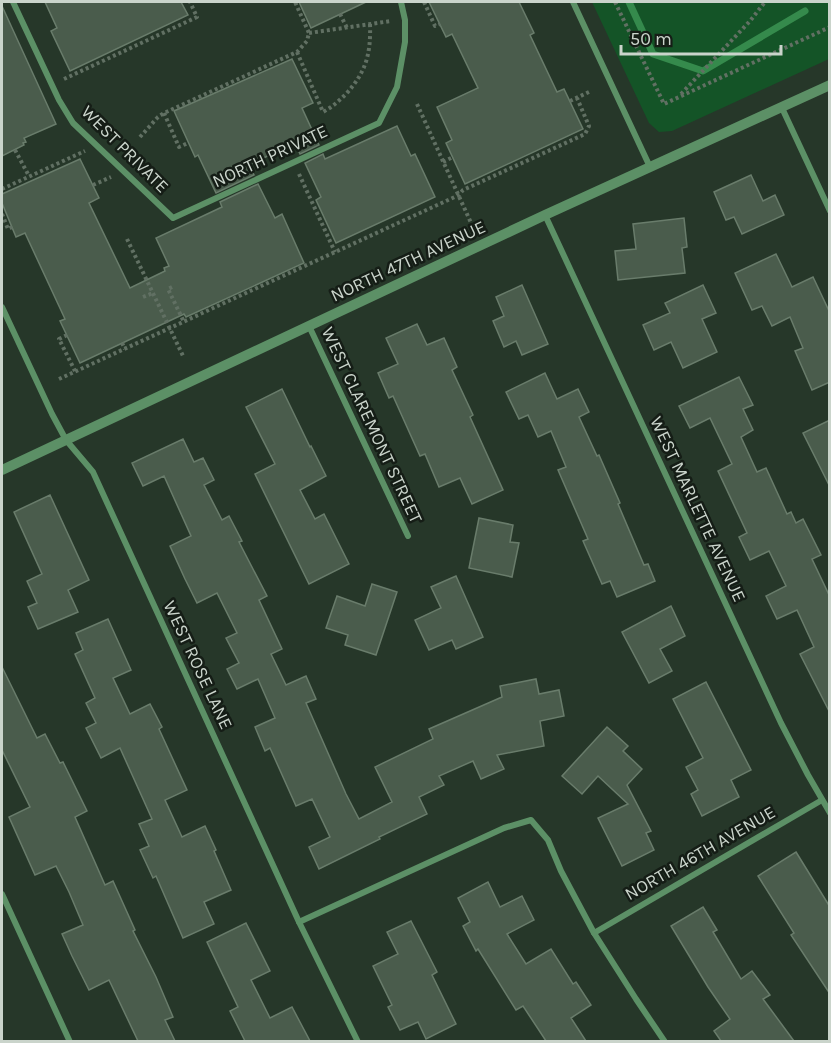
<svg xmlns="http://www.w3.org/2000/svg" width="831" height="1043" viewBox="0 0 831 1043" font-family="Karla,sans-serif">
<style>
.green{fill:#145427}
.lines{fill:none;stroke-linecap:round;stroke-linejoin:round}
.stream{stroke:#358a4c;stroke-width:7}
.building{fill:#4a5c4c;stroke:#697c6b;stroke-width:1.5}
.path{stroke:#617063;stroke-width:4;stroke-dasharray:3 3;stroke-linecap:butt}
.minor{stroke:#5c9066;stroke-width:6}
.tertiary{stroke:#5c9066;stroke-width:10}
.labels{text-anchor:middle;stroke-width:5;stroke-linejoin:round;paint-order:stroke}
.street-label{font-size:18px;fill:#cad4cb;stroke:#151d16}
</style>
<rect width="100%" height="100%" fill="#263729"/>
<!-- green -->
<polygon class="green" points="592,2 829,2 829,59 672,131 659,132 649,123"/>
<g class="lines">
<!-- stream -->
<polyline class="stream" points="629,2 653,54 703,71 805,11"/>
</g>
<!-- building -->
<g class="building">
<polygon points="45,2 181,2 188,15 70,71 51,31 57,28"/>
<polygon points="299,2 366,2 311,28"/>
<polygon points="429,2 519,2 534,33 530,35 557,92 564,89 583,129 465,184 446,143 452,140 437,107 478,88 452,34 446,37"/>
<polygon points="2,6 56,124 24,138 26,142 23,143 24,145 2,156"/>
<polygon points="292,59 313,103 302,108 319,145 300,154 295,143 282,149 249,165 254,175 216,193 198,155 195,157 174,111"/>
<polygon points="397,126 411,156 415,154 435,197 336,243 316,200 321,197 305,163 323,154 325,159"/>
<polygon points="80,159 99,198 89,203 130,288 165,271 164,268 169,266 156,238 222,207 220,202 258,184 275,218 282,214 304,263 186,317 184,314 80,363 60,321 65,319 25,233 16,237 2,203 2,194"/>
<polygon points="751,175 763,201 775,195 784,215 742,234 734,217 726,220 714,192"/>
<polygon points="684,218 687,247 682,248 685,273 618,280 615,251 636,249 633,224"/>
<polygon points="776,254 792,287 813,277 830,313 830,382 812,390 795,351 803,348 790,317 772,326 762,306 752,310 735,273"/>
<polygon points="522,285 548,344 522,355 516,341 504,347 493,321 504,316 496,297"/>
<polygon points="703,285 716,313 702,319 717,352 683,368 671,342 654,350 643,325 670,313 665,303"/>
<polygon points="417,324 427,345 444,338 457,367 452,370 473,415 470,417 503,490 472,504 460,478 439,487 425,454 420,456 393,396 389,398 378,373 398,364 386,338"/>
<polygon points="545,373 557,399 578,389 589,412 579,417 597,456 599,455 620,503 618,504 644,565 648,564 655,581 617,597 610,581 602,584 583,541 588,539 558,470 566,467 551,431 538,437 528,415 519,419 506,392"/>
<polygon points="739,377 753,405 743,409 753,430 741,437 757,472 766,468 787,514 791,512 796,523 803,519 821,555 812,559 830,597 830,713 800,654 814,647 797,610 777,619 766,596 786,586 769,551 750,560 739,537 747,533 718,471 732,464 710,418 690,428 679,406"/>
<polygon points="282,389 310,447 311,446 326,476 300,490 315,519 324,514 349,564 309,584 255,474 275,464 246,407"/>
<polygon points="830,420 830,487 803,433"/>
<polygon points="183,439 194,462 203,458 214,480 204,485 222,520 229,516 242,541 239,542 267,596 259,600 282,649 271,654 286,685 306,676 316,699 306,703 346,794 359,819 392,802 375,767 433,739 429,729 502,697 500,686 536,679 539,694 559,690 564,716 540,721 544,746 497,755 504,769 481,779 473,761 439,776 444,785 419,797 427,814 379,837 380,839 319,869 309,847 330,837 312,799 296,806 270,748 265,751 255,727 275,718 258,679 237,689 227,669 239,663 226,638 237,633 217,593 197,603 185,579 170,546 191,536 164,476 143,486 132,463"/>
<polygon points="50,495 89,580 68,590 78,612 38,629 28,607 37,603 27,581 42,574 14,512"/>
<polygon points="479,518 513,525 510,542 519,543 512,577 469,568"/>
<polygon points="456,576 483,637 456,649 452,640 429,650 415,620 441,608 431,587"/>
<polygon points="372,584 397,592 376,655 345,645 348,635 326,628 337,596 365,606"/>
<polygon points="671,606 685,636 660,649 672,671 649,683 622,632"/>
<polygon points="108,619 131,670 113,678 130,714 150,704 162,727 159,729 187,790 165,800 182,837 205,826 216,850 214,851 231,890 204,902 214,924 183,938 156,876 153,878 140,850 149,846 139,824 152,819 120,748 101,758 86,728 96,723 86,703 95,698 75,654 83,650 76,633"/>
<polygon points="2,667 37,738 45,734 60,763 63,762 87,811 75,817 105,885 113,881 135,930 133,931 156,977 173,1017 165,1020 175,1041 138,1041 109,980 89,990 72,956 62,934 83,925 69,892 56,866 35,875 9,817 30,807 2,750"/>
<polygon points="706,682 751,770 731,780 739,797 702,816 691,794 698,790 686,767 703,758 673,699"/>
<polygon points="607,727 628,746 623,751 642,769 627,785 651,831 646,833 654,850 622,866 598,818 628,804 598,776 582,794 562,776"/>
<polygon points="796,852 830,907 830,994 791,935 794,933 758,876"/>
<polygon points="488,882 500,907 522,896 534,920 507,934 526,964 551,949 573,984 576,982 591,1005 571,1018 586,1041 546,1041 523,1006 516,1010 478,949 476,951 463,926 470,922 458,898"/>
<polygon points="703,907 717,930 713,932 741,979 752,971 770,995 763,999 794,1041 721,1041 714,1031 730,1019 708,987 671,926"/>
<polygon points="411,921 437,972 432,975 456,1024 426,1039 418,1022 400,1030 388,1007 392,1005 373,966 398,954 387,932"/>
<polygon points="246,923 270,971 251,980 270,1018 292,1007 310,1041 245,1041 230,1011 238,1007 207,942"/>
</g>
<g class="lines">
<!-- path -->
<g class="path">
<polyline points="424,2 435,26 440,24"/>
<polyline points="615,2 664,104 830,27"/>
<polyline points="340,14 347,28"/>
<polyline points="309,33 391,21"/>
<path d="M297 52 323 112C332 107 339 101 346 94 366 72 371 54 370 24"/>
<polyline points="64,79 197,17 190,2"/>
<polyline points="681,94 750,21 765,2"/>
<polyline points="570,101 591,91"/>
<polyline points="417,104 472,225"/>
<polyline points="164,113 179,147 188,143"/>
<polyline points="140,137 158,117 164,113 297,52 307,41 309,33 295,2"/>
<polyline points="15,150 29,176"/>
<polyline points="443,162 453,157"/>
<polyline points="299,174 335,252"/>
<polyline points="93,185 111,177"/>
<polyline points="2,189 85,151"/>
<polyline points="2,214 8,229 12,227"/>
<polyline points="127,239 184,358"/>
<polyline points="172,287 168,289 184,322"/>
<polyline points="143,297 153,293"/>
<polyline points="67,335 59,339 75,371"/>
<polyline points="122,343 125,349"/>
<polyline points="59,379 459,195 463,190 585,134 589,126 577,98"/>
</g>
<!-- minor -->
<g class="minor">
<polyline points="13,2 59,100 73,123 173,218 379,123 397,87 405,42 405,20 401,2"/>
<polyline points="573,2 650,167"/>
<polyline points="782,108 830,211"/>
<polyline points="545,215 781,723 808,775 830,813"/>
<polyline points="2,307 52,414 66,440 93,472 299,922 358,1042"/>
<polyline points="309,326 408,536"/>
<polyline points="2,894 70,1042"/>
<polyline points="299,922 504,828 531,820 548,840 561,871 594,933 636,999 665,1042"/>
<polyline points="594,933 822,800"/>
</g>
<!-- tertiary -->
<polyline class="tertiary" points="2,470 545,215 830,85"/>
</g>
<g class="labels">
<!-- street labels -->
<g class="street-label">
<text transform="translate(125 149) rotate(45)" y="6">WEST PRIVATE</text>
<text transform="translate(270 156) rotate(-25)" y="6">NORTH PRIVATE</text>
<text transform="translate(408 261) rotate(-25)" y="6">NORTH 47TH AVENUE</text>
<text transform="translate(372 425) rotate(65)" y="6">WEST CLAREMONT STREET</text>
<text transform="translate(698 509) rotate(65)" y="6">WEST MARLETTE AVENUE</text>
<text transform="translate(198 665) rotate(65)" y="6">WEST ROSE LANE</text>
<text transform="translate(700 853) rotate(-30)" y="6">NORTH 46TH AVENUE</text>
</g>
</g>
<!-- border -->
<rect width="831" height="1043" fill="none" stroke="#cad4cb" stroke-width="6"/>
<!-- scale -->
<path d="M621 45v9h160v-9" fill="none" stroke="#cad4cb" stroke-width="3"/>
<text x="630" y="45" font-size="18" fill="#cad4cb" stroke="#151d16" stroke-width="4.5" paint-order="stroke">50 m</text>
</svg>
